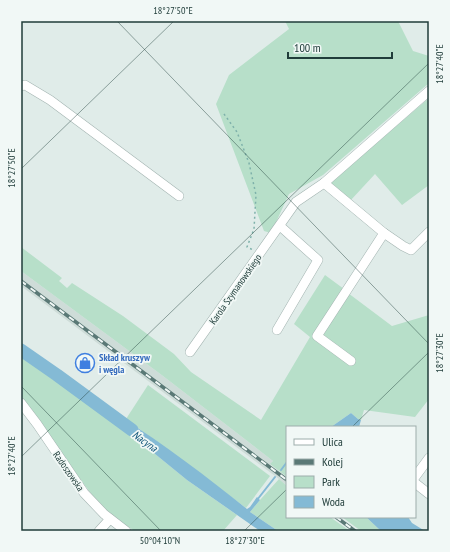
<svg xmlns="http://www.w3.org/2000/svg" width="450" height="552" viewBox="0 0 450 552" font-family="'PT Sans Narrow',sans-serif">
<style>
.built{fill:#cedcd8}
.green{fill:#b7dfc9}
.water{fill:#84bad5}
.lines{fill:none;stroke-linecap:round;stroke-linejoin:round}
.stream{stroke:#84bad5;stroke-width:2}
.river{stroke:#84bad5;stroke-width:13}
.minor-casing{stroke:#a3b4b1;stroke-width:10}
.path{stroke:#7eb1aa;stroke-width:1.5;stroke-dasharray:2 3;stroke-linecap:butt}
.minor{stroke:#fff;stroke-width:9}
.rail-casing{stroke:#5a7976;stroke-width:3.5}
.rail{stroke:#f1f8f6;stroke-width:2;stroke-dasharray:6;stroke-linecap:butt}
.ticks{fill:none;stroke:#203d3a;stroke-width:1;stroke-opacity:0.45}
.labels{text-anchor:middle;stroke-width:3.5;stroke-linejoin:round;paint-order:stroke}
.street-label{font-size:10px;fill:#203d3a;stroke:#f1f8f6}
.shop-label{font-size:10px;font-weight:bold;fill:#366cbe;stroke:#f1f8f6;text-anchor:start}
.water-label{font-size:11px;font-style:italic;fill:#16597c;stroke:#f1f8f6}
.neatline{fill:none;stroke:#203d3a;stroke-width:1.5}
.ticks-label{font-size:10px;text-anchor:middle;fill:#203d3a}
</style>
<rect width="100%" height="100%" fill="#e0ece9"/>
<!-- built -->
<polygon class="built" points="21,271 163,376 273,461 270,465 287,477 287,486 279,479 21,286"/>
<!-- green -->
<g class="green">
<polygon points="285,21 398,21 413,51 429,56 429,83 323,175 289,194 271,233 264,231 216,104 229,75 289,29"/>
<polygon points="429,98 429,185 402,205 375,174 350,201 333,187 331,182"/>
<polygon points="21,247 62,278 59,281 67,288 72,283 123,316 174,354 191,372 261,420 310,337 294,324 325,275 344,289 319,336 348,293 392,326 429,315 429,399 415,417 364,410 361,420 358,419 351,413 331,427 287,427 287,477 270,464 273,461 163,376 21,271"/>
<polygon points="21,354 117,423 187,480 237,515 223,531 135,531 114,518 99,504 65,459 34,413 21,396"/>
<polygon points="148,385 270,476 246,508 126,419"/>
<polygon points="279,479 287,486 287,517 330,517 350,531 278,531 250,512 260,500"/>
<polygon points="342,517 366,517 381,531 361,531"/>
</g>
<!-- water -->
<g class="water">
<polygon points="351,413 358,419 361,420 359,427 331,427"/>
<path d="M121 417C165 445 206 476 247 509L250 507 257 497 260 500 250 512 278 531H260L187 480 117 423Z"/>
<polygon points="366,517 408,517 412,523 425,531 381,531"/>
</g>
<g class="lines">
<!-- stream -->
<g class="stream">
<polyline points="281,470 287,462"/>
<polyline points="257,500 275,477"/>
</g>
<!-- river -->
<polyline class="river" points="21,350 57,375 132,430"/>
<defs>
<g id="minor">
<polyline points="21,86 25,85 50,100 179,196"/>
<polyline points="324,183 384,233 403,246 411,250 429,232"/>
<polyline points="277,330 318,260 280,226"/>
<polyline points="190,352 296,202 324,183 429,91"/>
<polyline points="351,361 317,336 384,233"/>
<polyline points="21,403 37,424 84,493 104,514 126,531"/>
<polyline points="415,477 429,458"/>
<polyline points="415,483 429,494"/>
<polyline points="99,531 110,519"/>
</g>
</defs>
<!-- minor casing -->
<use href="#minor" class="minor-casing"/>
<!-- path -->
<polyline class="path" points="224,114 237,132 249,163 256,195 254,229 247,247 253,250"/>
<!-- minor -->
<use href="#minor" class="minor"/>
<defs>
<g id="rail">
<polyline points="21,281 287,480"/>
<polyline points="336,517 355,531"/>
</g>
</defs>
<!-- rail casing -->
<use href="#rail" class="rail-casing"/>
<!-- rail -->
<use href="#rail" class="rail"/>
</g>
<!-- ticks -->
<path class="ticks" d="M117 21 429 344M21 169 174 21M21 386 161 531M352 427 429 352M21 457 429 63M244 531 287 489"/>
<!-- icons -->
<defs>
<symbol id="shop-ring" viewBox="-11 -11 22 22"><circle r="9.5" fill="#f1f8f6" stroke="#3f7fe0" stroke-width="1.5"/><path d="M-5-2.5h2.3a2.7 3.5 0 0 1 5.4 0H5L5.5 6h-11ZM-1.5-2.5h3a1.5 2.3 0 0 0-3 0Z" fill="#3f7fe0"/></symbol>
</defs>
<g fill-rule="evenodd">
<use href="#shop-ring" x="74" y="352" width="22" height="22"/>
</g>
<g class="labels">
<!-- street labels -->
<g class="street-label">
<text transform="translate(235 289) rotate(-55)" y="4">Karola Szymanowskiego</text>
<text transform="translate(69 471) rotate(55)" y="4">Radoszowska</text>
</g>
<!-- shop labels -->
<g class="shop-label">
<text x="99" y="361">Skład kruszyw<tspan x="99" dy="12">i węgla</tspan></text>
</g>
<!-- water labels -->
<g class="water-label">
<text transform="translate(145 441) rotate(36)" y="4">Nacyna</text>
</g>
</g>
<!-- border -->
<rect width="450" height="552" fill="none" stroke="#f1f8f6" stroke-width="44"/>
<!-- legend -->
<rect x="286" y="426" width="130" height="92" fill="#f1f8f6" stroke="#9dadab"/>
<rect x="294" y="439" width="20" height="6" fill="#ffffff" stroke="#9dadab"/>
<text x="322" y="446" font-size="12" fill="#203d3a">Ulica</text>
<rect x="294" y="459" width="20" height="6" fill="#5a7976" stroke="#9dadab"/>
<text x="322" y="466" font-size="12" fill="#203d3a">Kolej</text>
<rect x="294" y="476" width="20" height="12" fill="#b7dfc9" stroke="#9dadab"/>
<text x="322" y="486" font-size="12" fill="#203d3a">Park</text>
<rect x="294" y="496" width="20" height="12" fill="#84bad5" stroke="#9dadab"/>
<text x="322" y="506" font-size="12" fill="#203d3a">Woda</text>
<!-- scale -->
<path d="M288 52v6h104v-6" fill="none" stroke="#203d3a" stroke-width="2"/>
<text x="294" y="52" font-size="12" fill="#203d3a" stroke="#f1f8f6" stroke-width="3" paint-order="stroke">100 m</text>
<rect x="22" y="22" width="406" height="508" class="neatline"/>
<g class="ticks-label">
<text x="173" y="14">18°27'50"E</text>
<text transform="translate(439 64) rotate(-90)" y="4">18°27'40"E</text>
<text transform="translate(11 168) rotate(-90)" y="4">18°27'50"E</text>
<text transform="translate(439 353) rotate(-90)" y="4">18°27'30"E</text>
<text transform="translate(11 456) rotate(-90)" y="4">18°27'40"E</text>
<text x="160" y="544">50°04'10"N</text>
<text x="245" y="544">18°27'30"E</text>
</g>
</svg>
